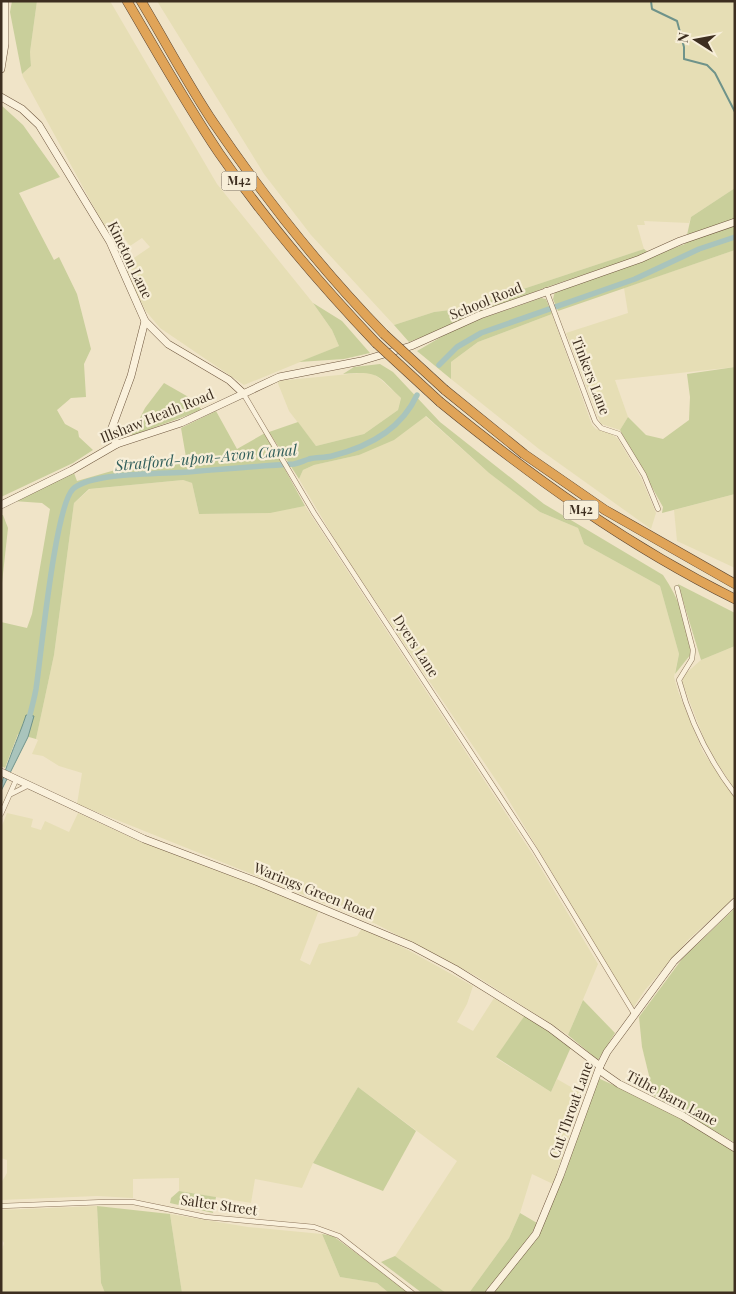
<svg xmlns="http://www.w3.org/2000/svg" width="736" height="1294" viewBox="0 0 736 1294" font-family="'Playfair Display',serif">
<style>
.farmland{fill:#e6deb5}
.green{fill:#c9cf9b}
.water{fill:#a9c4bc;stroke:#6f938a}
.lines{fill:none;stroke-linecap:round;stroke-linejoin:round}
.stream{stroke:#6f938a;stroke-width:2}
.canal{stroke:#a9c4bc;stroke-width:5.5}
.street-casing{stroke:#8d765c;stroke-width:5.5}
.secondary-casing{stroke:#6f573f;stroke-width:8}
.highway-casing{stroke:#5b4430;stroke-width:10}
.street{stroke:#faf1dc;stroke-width:4.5}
.secondary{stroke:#faf1dc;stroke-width:7}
.highway{stroke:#e0a458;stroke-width:9}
.highway-bridge-casing{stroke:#5b4430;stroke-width:10;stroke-linecap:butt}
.highway-bridge{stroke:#e0a458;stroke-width:9}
.labels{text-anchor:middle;stroke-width:4.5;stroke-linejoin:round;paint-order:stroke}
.shield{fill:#f7eed8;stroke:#756857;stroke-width:1}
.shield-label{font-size:12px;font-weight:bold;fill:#3d2e20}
.street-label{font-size:14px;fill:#3d2e20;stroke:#f7eed8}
.water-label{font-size:15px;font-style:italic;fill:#2f5d5a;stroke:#f7eed8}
</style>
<rect width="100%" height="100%" fill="#f0e4c8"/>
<!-- farmland -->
<g class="farmland">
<polygon points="37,1 110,1 217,184 313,303 332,330 339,346 244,385 160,328 145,310 131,282 125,264 150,247 142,238 130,246 125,239 115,246 23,77 22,74 31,66 30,52"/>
<polygon points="157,1 735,1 735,188 691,217 689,223 644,221 645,225 637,225 644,249 466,308 434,312 394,325 311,235 264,174"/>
<polygon points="735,250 735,367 615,380 628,417 620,430 601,424 566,333 628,313 624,288"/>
<polygon points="552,314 592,425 596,429 612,434 618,439 641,478 656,513 651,529 539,449 451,379 451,362 478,342"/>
<polygon points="370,372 379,378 401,398 398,410 364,434 316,446 289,411 277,381"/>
<polygon points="425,416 489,473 540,512 578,528 584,544 660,586 679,654 674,677 678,691 703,752 735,797 735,897 688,940 645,990 633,1008 502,789 341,550 299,479 303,470 314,465 359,455"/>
<polygon points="183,480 192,483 199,514 266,513 305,506 533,855 598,964 568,1035 476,976 376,924 77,804 82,773 59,766 43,756 32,754 38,740 36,739 54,655 74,503 90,489"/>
<polygon points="735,494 735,568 677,541 674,510"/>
<polygon points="735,646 735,790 708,749 682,682 684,675 701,660"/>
<polygon points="7,813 33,819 31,827 41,830 45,821 69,832 78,813 141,842 242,877 319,910 300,960 310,965 319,944 357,936 362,928 408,950 473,986 467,1004 457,1022 473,1031 494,998 525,1015 496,1058 551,1092 557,1079 583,1094 553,1184 532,1174 520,1213 509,1238 469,1293 446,1293 395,1256 457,1161 358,1087 313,1163 302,1188 255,1179 251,1203 179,1191 179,1178 133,1179 133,1198 97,1196 1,1200 1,1183 7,1173 7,1160 1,1158 1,828"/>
<polygon points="97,1206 101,1283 105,1293 1,1293 1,1254 4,1243 1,1238 1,1210"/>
<polygon points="170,1214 248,1227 322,1234 340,1277 377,1283 389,1293 182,1293"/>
</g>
<!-- green -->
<g class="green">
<polygon points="12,1 37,1 30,52 31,66 22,74 10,12"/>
<polygon points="1,105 23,125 60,177 19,193 54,260 59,257 77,294 91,349 84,364 86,397 71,398 57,410 65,424 78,431 79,437 93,450 73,463 1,497"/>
<polygon points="735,188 735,250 558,311 553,299 555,291 685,244 691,217"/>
<polygon points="644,249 649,253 547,287 409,342 394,325 434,312 466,308"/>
<polygon points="541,298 546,299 552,314 478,342 451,362 451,379 417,351 460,326"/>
<polygon points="313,303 342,321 370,353 344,359 299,362 339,346 332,330"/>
<path d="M380 364 393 372 440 422 544 504 663 575C679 598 689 627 691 654L675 674 679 654 660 586 584 544 578 528 540 512 489 473 426 416 394 440 359 455 314 465 303 470 299 479 269 432 298 422 316 446 364 434 398 410 401 398C376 374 379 371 343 374L354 367Z"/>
<polygon points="735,367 735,494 662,513 663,507 620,430 628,417 646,435 663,439 689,420 690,397 687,374"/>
<polygon points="164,383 192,399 202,410 131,436 145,408"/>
<polygon points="216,411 237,449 265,433 305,506 270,513 199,514 192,483 183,480 89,489 74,503 54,655 36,739 18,734 5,768 1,766 1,622 27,628 32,614 50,509 42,503 13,501 74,473 77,481 129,466 187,463 181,428"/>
<polygon points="1,515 3,515 8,528 1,592"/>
<polygon points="678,584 735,613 735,646 701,660"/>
<polygon points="735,908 735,1143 654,1096 642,1047 639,1017 682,959"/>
<polygon points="583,1000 615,1033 598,1060 568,1035"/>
<polygon points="525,1015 571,1047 551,1092 496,1057"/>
<polygon points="598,1078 657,1105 735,1150 735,1293 469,1293 509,1238 520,1213 537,1223 529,1239 535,1242 566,1171 583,1116"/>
<polygon points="358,1087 416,1131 383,1191 313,1163"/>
<polygon points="179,1191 216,1197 213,1213 170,1203 171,1198"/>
<polygon points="97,1206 170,1214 182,1293 105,1293 101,1283"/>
<polygon points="322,1234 333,1236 410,1293 389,1293 377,1283 340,1277"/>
<polygon points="395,1256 446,1293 422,1293 381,1262"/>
</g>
<!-- water -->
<path class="water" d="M26 715 34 716 28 737 1 791C1 774 20 735 26 715Z"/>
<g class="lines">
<!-- stream -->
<polyline class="stream" points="651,1 652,9 677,21 684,47 684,59 707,65 715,73 735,112"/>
<!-- canal -->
<g class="canal">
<polyline points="439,365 457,347 481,333 635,279 699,249 735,237"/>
<path d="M28 722C31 711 34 700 36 689 41 656 55 506 73 489 92 472 162 474 188 472 223 469 258 466 294 464 299 463 303 461 309 459 316 457 324 458 332 456 368 447 401 430 417 395"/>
</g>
<defs>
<g id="street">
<polyline points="546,290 595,421 601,428 619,434 644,475 658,509"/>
<polyline points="243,393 314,513 535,850 635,1015"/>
<path d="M677 588 693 650 692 659 679 680C690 721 709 760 735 794"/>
<polyline points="11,794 27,786"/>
<polyline points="1,814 16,780"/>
<polyline points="1,1206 105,1202 133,1202 206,1217 314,1227 339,1236 412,1293"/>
</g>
<g id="secondary">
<polyline points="1,69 5,44 5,1"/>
<polyline points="1,97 22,109 39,125 110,242 145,321 131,376 110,433 117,444"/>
<polyline points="145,321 168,344 229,380 243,393"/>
<polyline points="1,505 72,470 117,444 181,423 279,377 361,361 411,346 480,315 640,259 680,241 735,222"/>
<polyline points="1,772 144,839 258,882 412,946 455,969 550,1028 600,1066"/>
<polyline points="599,1070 619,1084 683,1116 735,1148"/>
<polyline points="489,1293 536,1234 560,1176 600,1066 607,1052 674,961 735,902"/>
</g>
<g id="highway">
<path d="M127 1C157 52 186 104 219 153 266 221 319 283 376 343"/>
<path d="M141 1C165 41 187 83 213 122 264 197 321 269 384 334"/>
<polyline points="445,390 524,454 605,510 735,584"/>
<path d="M440 402C532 477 628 546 735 599"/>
</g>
</defs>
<!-- street casing -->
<use href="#street" class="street-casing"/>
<!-- secondary casing -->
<use href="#secondary" class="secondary-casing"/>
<!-- highway casing -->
<use href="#highway" class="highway-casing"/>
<!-- street -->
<use href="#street" class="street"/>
<!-- secondary -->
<use href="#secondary" class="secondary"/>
<!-- highway -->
<use href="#highway" class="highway"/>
<defs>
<g id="highway-bridge">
<polyline points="384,334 445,390"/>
<polyline points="376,343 440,402"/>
</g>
</defs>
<!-- highway-bridge casing -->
<use href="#highway-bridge" class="highway-bridge-casing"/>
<!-- highway-bridge -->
<use href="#highway-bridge" class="highway-bridge"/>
</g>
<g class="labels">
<!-- shield labels -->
<g class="shield">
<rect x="221.5" y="171.5" width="35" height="19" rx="4"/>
<rect x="563.5" y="500.5" width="35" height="19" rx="4"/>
</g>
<g class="shield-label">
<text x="239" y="185">M42</text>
<text x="581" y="514">M42</text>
</g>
<!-- street labels -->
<g class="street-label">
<text transform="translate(130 260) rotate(64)" y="5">Kineton Lane</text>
<text transform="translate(486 301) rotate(-22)" y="5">School Road</text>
<text transform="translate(591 376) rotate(69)" y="5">Tinkers Lane</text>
<text transform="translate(157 416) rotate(-22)" y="5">Illshaw Heath Road</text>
<text transform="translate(416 646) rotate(57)" y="5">Dyers Lane</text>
<text transform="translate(314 891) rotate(22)" y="5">Warings Green Road</text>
<text transform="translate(672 1098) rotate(28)" y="5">Tithe Barn Lane</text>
<text transform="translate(571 1110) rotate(-70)" y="5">Cut Throat Lane</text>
<text transform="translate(219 1205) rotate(8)" y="5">Salter Street</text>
</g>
<!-- water labels -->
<g class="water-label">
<text transform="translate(206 458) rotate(-5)" y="5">Stratford-upon-Avon Canal</text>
</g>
</g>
<!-- border -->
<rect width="736" height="1294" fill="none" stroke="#3d2e20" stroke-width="5"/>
<!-- north arrow -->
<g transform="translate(696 40) rotate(281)" stroke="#f7eed8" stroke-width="4" paint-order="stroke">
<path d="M0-4L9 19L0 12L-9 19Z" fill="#3d2e20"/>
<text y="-8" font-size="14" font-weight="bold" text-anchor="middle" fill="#3d2e20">N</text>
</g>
</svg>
